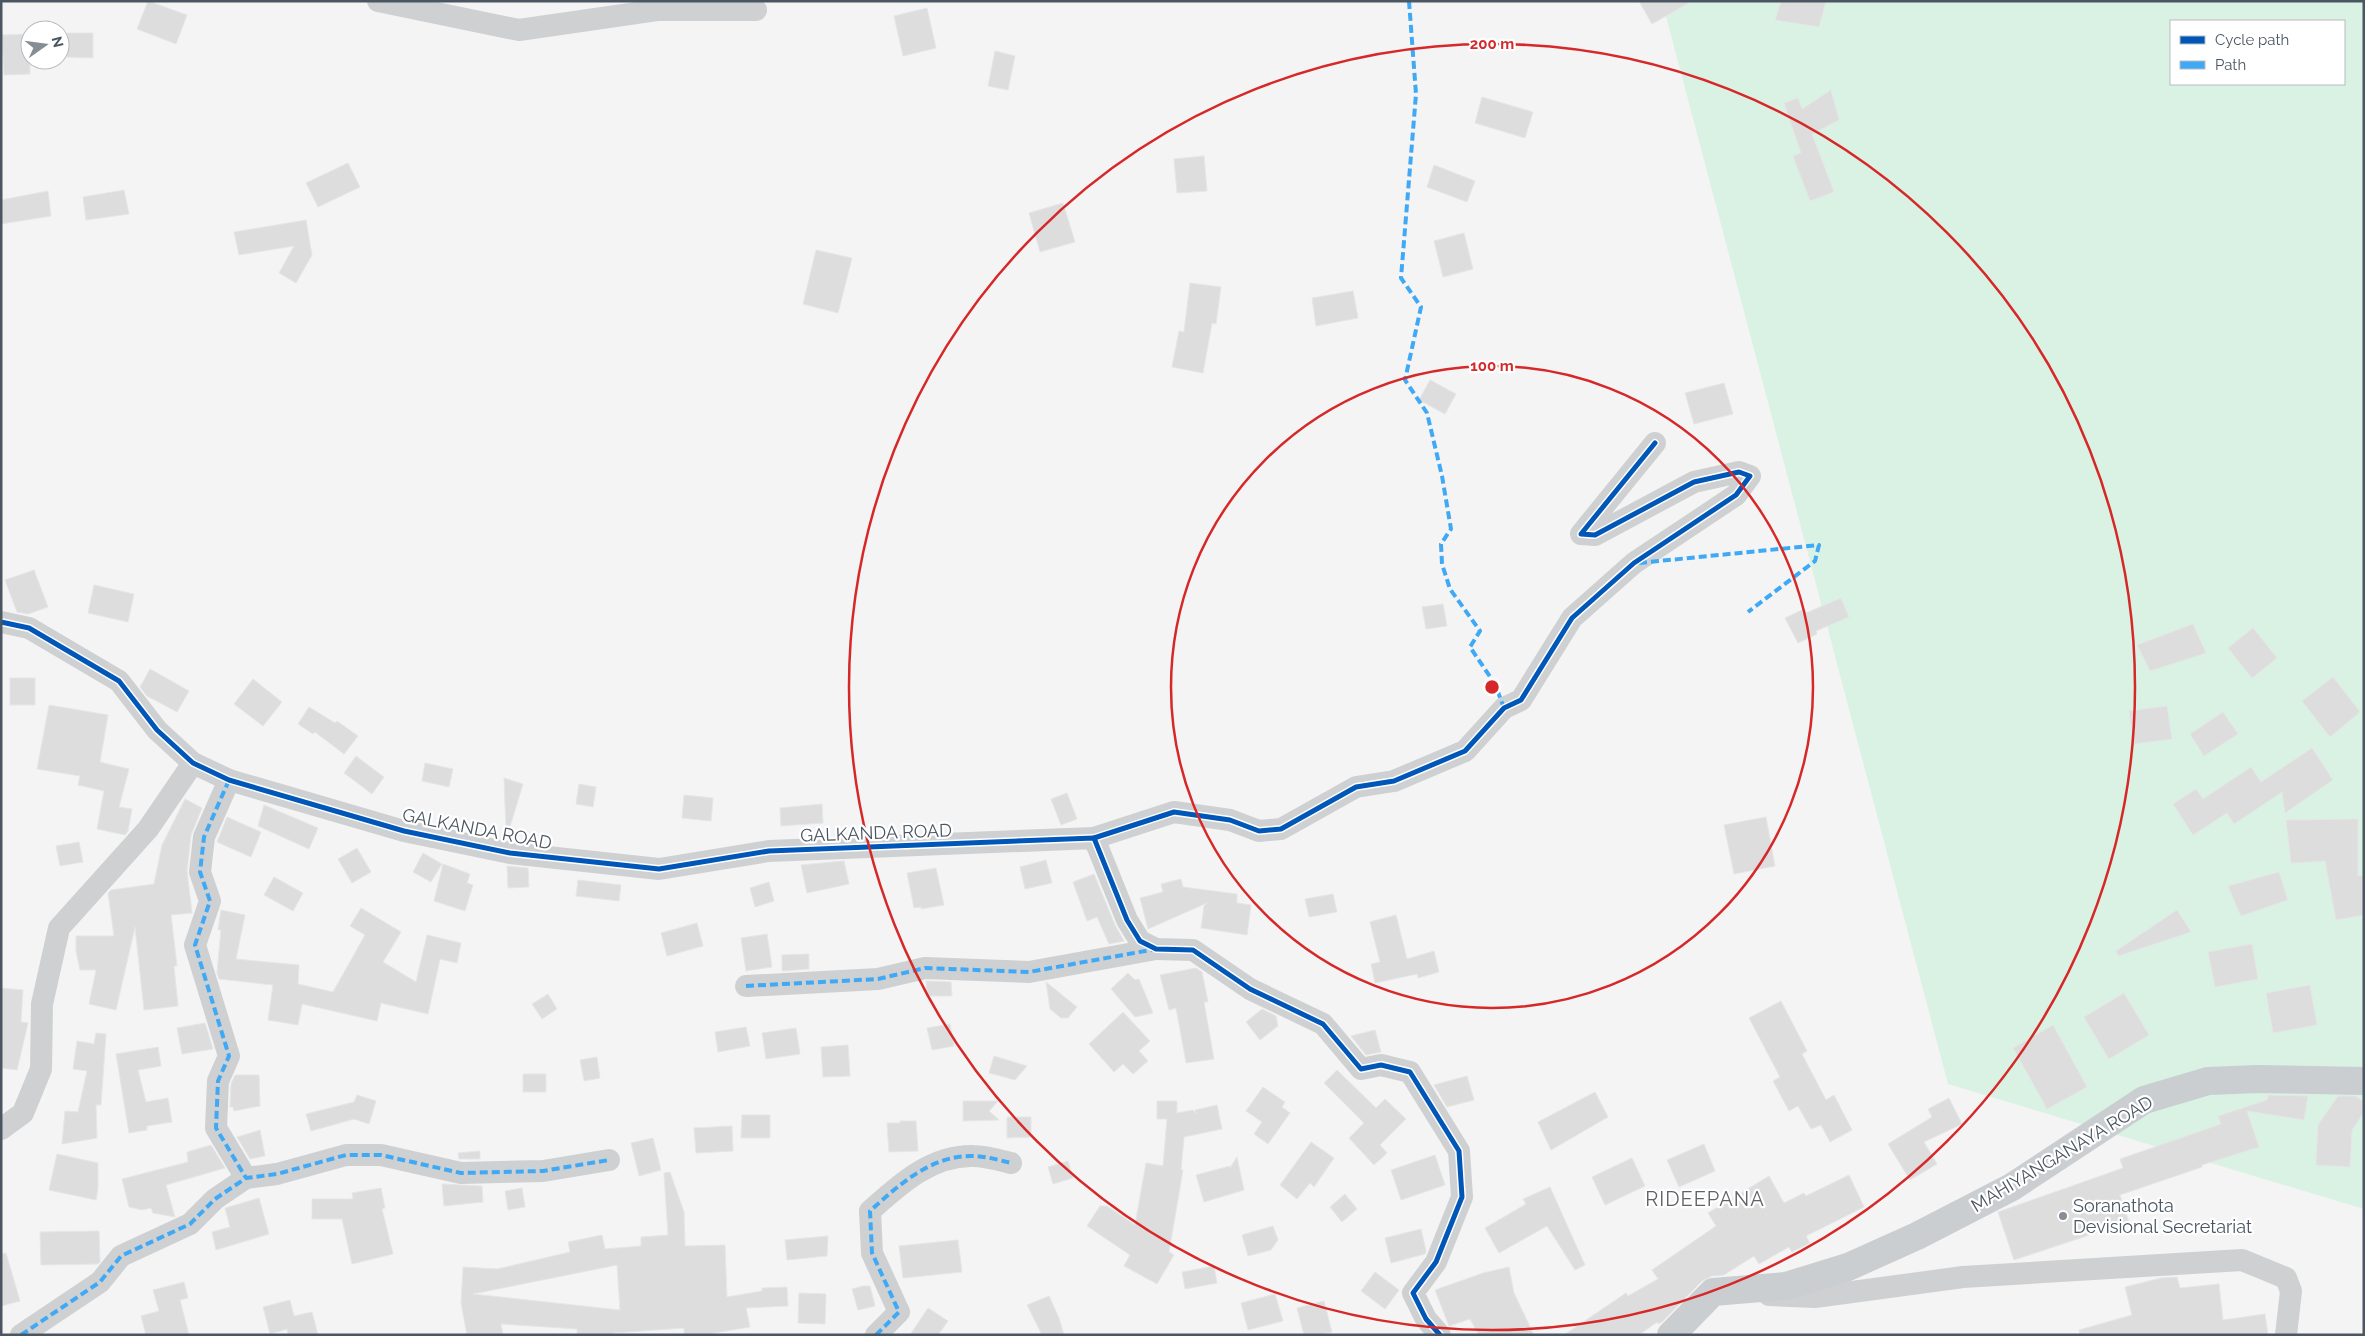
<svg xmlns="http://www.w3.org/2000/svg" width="2365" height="1336" viewBox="0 0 2365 1336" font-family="Raleway,sans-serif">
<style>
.green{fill:#d9f2e3;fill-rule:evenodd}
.building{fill:#ddddde;stroke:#e5e6e7;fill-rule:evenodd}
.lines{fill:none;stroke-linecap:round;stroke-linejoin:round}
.street{stroke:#ced0d2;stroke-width:22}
.primary{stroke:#caced1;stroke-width:28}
.quiet{stroke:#3fa9f5;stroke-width:4;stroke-dasharray:8 4;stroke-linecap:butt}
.cycleway-casing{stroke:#fff;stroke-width:8}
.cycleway{stroke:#0057b8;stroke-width:5}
.ring{fill:none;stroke:#d62828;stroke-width:2.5}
.poi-dot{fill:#868d94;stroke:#fff;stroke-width:2}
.labels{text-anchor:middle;stroke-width:4.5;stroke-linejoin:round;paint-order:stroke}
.street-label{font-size:18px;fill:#4a5661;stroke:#fff}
.poi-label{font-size:18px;fill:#4a5661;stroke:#fff;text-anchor:start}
.quarter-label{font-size:20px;letter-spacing:1px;fill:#5f6368;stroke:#fff}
.centre{fill:#d62828;stroke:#fff;stroke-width:2.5}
.ring-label{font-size:15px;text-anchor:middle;font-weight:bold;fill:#d62828;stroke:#fff;stroke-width:4.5;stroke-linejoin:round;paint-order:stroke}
</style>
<rect width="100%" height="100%" fill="#f4f4f4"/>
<!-- green -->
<path class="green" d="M1662 1H2364V1209L1948 1084ZM2171 21H2344V84H2171Z"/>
<!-- building -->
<g class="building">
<polygon points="148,1 187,15 176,44 137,29"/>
<polygon points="1639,1 1692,1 1652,24"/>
<polygon points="1781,1 1826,1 1819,27 1775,20"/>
<polygon points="927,8 936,48 903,56 894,16"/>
<polygon points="67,33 93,33 93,58 67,57"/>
<polygon points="30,34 30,74 4,75 2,35"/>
<polygon points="995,51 1015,56 1008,90 988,86"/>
<polygon points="1831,90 1839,120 1812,134 1834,192 1810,201 1793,156 1801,153 1784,103 1798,98 1802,109"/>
<polygon points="1482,97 1533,112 1525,138 1475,123"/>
<polygon points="1204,156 1207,191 1177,193 1174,159"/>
<polygon points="348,163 360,187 318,207 306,183"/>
<polygon points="1434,165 1475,181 1467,202 1427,187"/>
<polygon points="124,190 129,214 86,220 83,197"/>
<polygon points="48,191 51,216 1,224 1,200"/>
<polygon points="1063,203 1075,242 1040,252 1029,213"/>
<polygon points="306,220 312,255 296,283 279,273 294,246 239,255 234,232"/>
<polygon points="1464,233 1473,269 1443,277 1434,241"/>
<polygon points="816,250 852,258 838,313 803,304"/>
<polygon points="1190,283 1221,287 1216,324 1212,323 1203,373 1172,367 1179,331 1184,332"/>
<polygon points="1353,291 1358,318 1316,326 1312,298"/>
<polygon points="1430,380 1456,394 1445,414 1419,400"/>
<polygon points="1724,383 1733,414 1694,424 1685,393"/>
<polygon points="34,570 48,607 28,614 17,612 5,580"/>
<polygon points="94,585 134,594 128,622 88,613"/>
<polygon points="1841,598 1849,617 1816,631 1817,634 1798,643 1785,618 1804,609 1806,613"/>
<polygon points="1443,604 1447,626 1426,629 1422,607"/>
<polygon points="2193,624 2206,653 2150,671 2137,645"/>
<polygon points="2253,628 2277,658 2252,678 2228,648"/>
<polygon points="150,669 189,691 177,712 147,696 140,687"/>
<polygon points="2333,677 2360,712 2330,737 2302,701"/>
<rect x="10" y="678" width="25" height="27"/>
<polygon points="253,679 282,702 263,726 234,704"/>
<polygon points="49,705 108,715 100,762 129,769 119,807 132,809 128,831 125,835 97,829 104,791 78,785 80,776 37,769"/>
<polygon points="2167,706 2172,739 2134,744 2129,711"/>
<polygon points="309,707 335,723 337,721 358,736 344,754 315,732 313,734 298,724"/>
<polygon points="2223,712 2238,734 2204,756 2190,734"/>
<polygon points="2312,748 2333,780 2285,813 2282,792 2234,824 2227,813 2193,835 2173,804 2196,789 2203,799 2251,767 2261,782"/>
<polygon points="356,756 384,777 372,794 344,773"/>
<polygon points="425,763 453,769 449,787 422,781"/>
<polygon points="504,778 523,784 509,830 506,830"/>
<polygon points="579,784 596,787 593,807 576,804"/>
<polygon points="1067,793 1077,819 1061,825 1051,799"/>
<polygon points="684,795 713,798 711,821 682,818"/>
<polygon points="185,799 202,808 191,835 187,871 192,913 171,915 177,966 174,966 178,1006 144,1010 135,927 116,1010 89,1004 96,970 80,970 76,951 76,936 114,936 108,893 111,890 154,884 162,845"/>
<polygon points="822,804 823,823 781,826 780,808"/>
<polygon points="264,805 318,828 309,849 258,826"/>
<polygon points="227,817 261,832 251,857 217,842"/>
<polygon points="1766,817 1775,866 1734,874 1724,825"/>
<polygon points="2358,819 2358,876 2364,875 2364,915 2336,920 2325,861 2291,863 2286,820"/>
<polygon points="79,842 83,862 60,866 56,846"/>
<polygon points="357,848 371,872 352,883 338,859"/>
<polygon points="423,853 442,864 431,882 413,872"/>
<polygon points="1046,860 1052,883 1025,889 1020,867"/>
<polygon points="844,861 849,884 807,893 801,865"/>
<polygon points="443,864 470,874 467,883 473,885 465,911 434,901"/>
<polygon points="507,866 528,868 529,887 508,888"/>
<polygon points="936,868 944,905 921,909 921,907 914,908 907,873"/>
<polygon points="2279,872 2288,900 2241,916 2228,886"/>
<polygon points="1094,874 1115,925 1124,941 1109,944 1097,917 1087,921 1073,882"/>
<polygon points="274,877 303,893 293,911 264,895"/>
<polygon points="1181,879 1183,887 1237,894 1237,903 1251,905 1247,935 1201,928 1204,906 1207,903 1148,929 1140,898 1163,892 1161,884"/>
<polygon points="578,880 621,885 619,901 576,896"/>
<polygon points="769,882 774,901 755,907 750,888"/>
<polygon points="1333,894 1337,912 1309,917 1305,899"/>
<polygon points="361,908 401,932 383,962 416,982 427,935 461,943 457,963 440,959 428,1014 381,1003 377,1021 302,1004 298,1025 268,1020 273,985 219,979 217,973 221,930 218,930 221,910 245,915 236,959 299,965 298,984 333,992 365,935 350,926"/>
<polygon points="2177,910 2191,932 2118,956 2116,951"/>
<polygon points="1396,915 1407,959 1434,951 1439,972 1418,978 1417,974 1375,983 1371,964 1380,962 1370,922"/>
<polygon points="697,923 703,946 667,956 661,933"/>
<polygon points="767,934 772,967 746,971 741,938"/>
<polygon points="2252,944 2258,979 2215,987 2208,952"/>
<polygon points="809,954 809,969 782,971 782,955"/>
<polygon points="1196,968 1202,972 1208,1002 1204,1002 1214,1059 1186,1063 1176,1008 1169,1010 1160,975"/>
<polygon points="1128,973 1135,980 1139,979 1153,1013 1135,1017 1111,989"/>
<polygon points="926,981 951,982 952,996 927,996"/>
<polygon points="1046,982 1077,1007 1068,1018 1061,1018 1050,1009"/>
<polygon points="2310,985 2317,1025 2273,1033 2266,993"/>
<polygon points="1,988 23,990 21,1022 28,1023 17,1070 1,1068"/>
<polygon points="2124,993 2149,1035 2109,1059 2084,1017"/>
<polygon points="548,994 557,1009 542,1019 532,1004"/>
<polygon points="1781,1001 1807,1051 1802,1054 1826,1100 1834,1095 1852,1130 1830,1142 1821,1125 1811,1129 1798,1106 1789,1111 1773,1081 1780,1077 1749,1018"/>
<polygon points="1262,1009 1276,1016 1278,1026 1260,1040 1246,1022"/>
<polygon points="1123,1012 1150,1041 1139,1051 1148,1061 1133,1074 1123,1064 1114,1072 1089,1044"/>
<polygon points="205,1023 213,1049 182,1054 177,1028"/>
<polygon points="950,1024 954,1046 932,1050 927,1028"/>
<polygon points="2053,1025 2087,1087 2047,1109 2013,1048"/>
<polygon points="746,1027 750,1046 718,1052 715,1032"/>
<polygon points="796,1028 800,1054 766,1059 762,1033"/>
<polygon points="1375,1030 1381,1052 1366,1055 1351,1036"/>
<polygon points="96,1033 106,1034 101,1105 96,1105 97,1138 62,1144 65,1111 78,1112 87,1071 73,1069 77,1041 94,1044"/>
<polygon points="848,1045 850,1076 823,1077 821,1047"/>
<polygon points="158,1047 161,1066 138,1070 146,1102 168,1098 172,1122 147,1126 147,1130 129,1133 116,1054"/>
<polygon points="994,1056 1027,1066 1015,1080 989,1073"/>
<polygon points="597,1057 600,1078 584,1081 580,1060"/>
<polygon points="1337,1070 1376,1108 1385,1099 1406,1119 1380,1145 1387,1153 1374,1165 1349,1138 1364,1123 1324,1083"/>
<rect x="523" y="1074" width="23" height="18"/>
<polygon points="235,1075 259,1075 260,1106 234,1111 233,1107 230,1107 231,1084"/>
<polygon points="1467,1076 1474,1100 1447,1107 1434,1085"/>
<polygon points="1263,1087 1285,1102 1282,1107 1290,1113 1268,1144 1254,1134 1262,1122 1246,1111"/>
<polygon points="1595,1092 1608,1117 1551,1150 1538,1122"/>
<polygon points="357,1095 376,1101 369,1124 354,1119 311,1131 306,1114 354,1102"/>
<polygon points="2268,1095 2308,1096 2304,1120 2247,1111 2259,1147 2202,1165 2202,1167 2120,1195 2129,1222 2014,1260 1998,1212 2123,1168 2120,1159 2221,1124 2218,1116 2267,1100"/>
<polygon points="2338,1096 2355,1096 2364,1102 2364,1112 2352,1130 2350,1167 2316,1165 2318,1125"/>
<polygon points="1949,1098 1962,1124 1924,1142 1937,1164 1910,1180 1888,1144 1932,1117 1928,1109"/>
<polygon points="963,1101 998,1101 989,1111 999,1120 963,1121"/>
<polygon points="1157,1101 1177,1101 1177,1113 1193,1110 1196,1114 1195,1110 1217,1105 1222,1129 1184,1137 1181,1170 1183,1170 1169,1252 1174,1255 1157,1284 1124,1266 1130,1255 1087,1226 1100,1206 1107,1206 1135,1225 1146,1163 1163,1166 1167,1119 1157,1119"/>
<polygon points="742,1115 770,1115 770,1138 741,1138"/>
<polygon points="1007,1117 1031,1117 1031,1137 1007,1138"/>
<polygon points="900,1121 916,1121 918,1151 889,1152 887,1123 900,1123"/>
<polygon points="732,1126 733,1151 696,1153 694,1128"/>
<polygon points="260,1130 265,1156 250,1159 237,1137"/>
<polygon points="653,1138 661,1170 639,1176 631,1143"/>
<polygon points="1311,1142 1334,1158 1314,1187 1310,1183 1297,1199 1280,1185"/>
<polygon points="1704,1144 1715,1171 1679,1187 1667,1160"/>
<polygon points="211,1145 225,1168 166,1185 175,1217 153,1213 151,1208 142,1210 129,1207 122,1179 188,1162 187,1152"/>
<polygon points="480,1151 480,1159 459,1159 458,1153"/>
<polygon points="57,1154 98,1163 98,1188 96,1200 49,1190"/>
<polygon points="1435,1155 1445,1185 1401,1200 1391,1170"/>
<polygon points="1237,1157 1244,1190 1204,1202 1196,1175 1230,1166 1230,1168"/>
<polygon points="1632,1158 1645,1186 1605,1205 1592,1177"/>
<polygon points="1068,1161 1073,1178 1053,1184 1048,1167"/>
<path d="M670 1172 684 1212 685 1246 725 1245 727 1297 762 1291V1288L787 1287 788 1306 746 1308 750 1327 702 1335H684V1328L613 1333V1335H577V1329L501 1324 503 1335H467L461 1303 463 1267 497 1269 570 1252 568 1242 602 1235 605 1249 641 1246V1237L668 1235 664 1173ZM617 1265 620 1310 473 1294Z"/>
<polygon points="1849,1175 1864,1207 1806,1236 1810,1243 1792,1252 1789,1247 1759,1264 1754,1256 1724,1275 1712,1276 1702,1281 1662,1322 1658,1324 1657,1322 1639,1335 1564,1335 1626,1293 1628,1296 1658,1279 1652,1270 1716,1226 1708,1213 1769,1176 1784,1203 1804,1193 1806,1196"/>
<polygon points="442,1184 482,1186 483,1202 444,1206"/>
<polygon points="1550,1187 1585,1265 1575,1270 1547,1226 1499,1253 1485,1228 1526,1204 1523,1199"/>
<polygon points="381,1188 385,1208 382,1209 393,1254 352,1264 342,1219 312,1219 312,1199 353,1199 352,1193"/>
<polygon points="522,1188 525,1207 508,1210 505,1191"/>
<polygon points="1345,1194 1357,1209 1342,1222 1330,1207"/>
<polygon points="259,1198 269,1234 216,1250 212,1232 230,1227 225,1208"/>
<polygon points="1273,1226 1278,1240 1271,1250 1248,1256 1242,1235"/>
<polygon points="1421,1229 1426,1251 1425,1254 1391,1263 1385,1238"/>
<polygon points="99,1231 100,1262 98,1264 41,1265 40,1232"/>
<polygon points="828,1236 827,1256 787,1260 785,1240"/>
<polygon points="958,1240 962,1272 903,1278 899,1246"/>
<polygon points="6,1253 20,1301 1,1306 1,1254"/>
<polygon points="1214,1266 1217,1283 1185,1289 1182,1272"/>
<polygon points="1509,1267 1514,1293 1534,1335 1479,1335 1470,1319 1449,1326 1435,1290 1483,1273"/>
<polygon points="1375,1272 1399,1290 1385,1309 1361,1291"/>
<polygon points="2177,1277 2180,1288 2219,1284 2223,1320 2265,1314 2268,1335 2080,1335 2079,1330 2132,1315 2125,1287 2161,1278"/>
<polygon points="184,1282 188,1298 180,1300 189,1335 146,1335 141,1316 159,1311 153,1290"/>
<polygon points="863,1286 870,1286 875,1306 858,1310 852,1289"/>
<polygon points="799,1293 826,1294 825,1324 798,1323"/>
<polygon points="1275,1294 1283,1321 1248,1330 1241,1303"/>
<polygon points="1049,1296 1059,1318 1064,1335 1042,1335 1027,1305"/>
<polygon points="290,1300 294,1316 312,1312 318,1335 288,1335 287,1329 270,1334 263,1307"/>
<polygon points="1324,1301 1332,1332 1319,1335 1304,1335 1297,1308"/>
<polygon points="928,1308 948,1321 938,1335 910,1335"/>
</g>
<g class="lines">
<!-- street -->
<g class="street">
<polyline points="378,1 519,30 657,10 756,10"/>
<polyline points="1,622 29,628 119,681 157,730 193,763 229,780 404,831 510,853 659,869 769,851 1094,838 1127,920 1140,941 1156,949 1193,950 1250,989 1323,1024 1361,1069 1381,1065 1410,1072 1459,1151 1462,1197 1436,1262 1413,1293 1426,1319 1440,1335"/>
<polyline points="229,780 204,837 200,872 210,901 195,945 229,1056 218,1081 216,1128 246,1178"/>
<polyline points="1094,838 1174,812 1230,820 1259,831 1281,829 1356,787 1394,781 1465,751 1504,708 1521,700 1572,618 1634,563 1736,495 1750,476 1739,472 1694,482 1595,535 1581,534 1655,443"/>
<polyline points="746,986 878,979 925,968 1029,972 1156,949"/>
<polyline points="1,1129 23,1113 41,1069 42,1004 59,928 148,829 193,763"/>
<polyline points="1769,1295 1815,1297 1963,1277 2242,1260 2286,1278 2291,1291 2286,1335"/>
<polyline points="21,1335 100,1282 121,1256 190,1224 215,1199 246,1178 277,1174 346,1155 381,1155 461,1173 543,1171 609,1160"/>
<path d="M876 1335 899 1312 872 1253 870 1211C899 1185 931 1155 973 1156 985 1156 999 1160 1011 1163"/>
</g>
<!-- primary -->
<polyline class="primary" points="1671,1335 1713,1292 1786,1286 1848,1267 1917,1236 2012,1187 2144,1100 2208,1081 2258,1079 2364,1081"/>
<!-- quiet -->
<g class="quiet">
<polyline points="1409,1 1416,94 1401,278 1421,307 1405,380 1427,413 1442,476 1451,529 1441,544 1442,564 1450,589 1480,631 1470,647 1495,684 1504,708"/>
<polyline points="1639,563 1819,545 1815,561 1748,612"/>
<polyline points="229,780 204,837 200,872 210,901 195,945 229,1056 218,1081 216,1128 246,1178"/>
<polyline points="746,986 878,979 925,968 1029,972 1156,949"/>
<polyline points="21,1335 100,1282 121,1256 190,1224 215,1199 246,1178 277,1174 346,1155 381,1155 461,1173 543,1171 609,1160"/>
<path d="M876 1335 899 1312 872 1253 870 1211C899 1185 931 1155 973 1156 985 1156 999 1160 1011 1163"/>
</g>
<defs>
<g id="cycleway">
<polyline points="1,622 29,628 119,681 157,730 193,763 229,780 404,831 510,853 659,869 769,851 1094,838 1127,920 1140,941 1156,949 1193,950 1250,989 1323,1024 1361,1069 1381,1065 1410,1072 1459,1151 1462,1197 1436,1262 1413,1293 1426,1319 1440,1335"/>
<polyline points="1094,838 1174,812 1230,820 1259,831 1281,829 1356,787 1394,781 1465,751 1504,708 1521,700 1572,618 1634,563 1736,495 1750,476 1739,472 1694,482 1595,535 1581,534 1655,443"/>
</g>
</defs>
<!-- cycleway casing -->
<use href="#cycleway" class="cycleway-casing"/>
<!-- cycleway -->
<use href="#cycleway" class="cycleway"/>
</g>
<!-- distance rings -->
<g class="ring">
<circle cx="1492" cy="687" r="321"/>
<circle cx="1492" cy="687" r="643"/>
</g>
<!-- markers -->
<circle class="poi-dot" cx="2063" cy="1216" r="5"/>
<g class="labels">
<!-- street labels -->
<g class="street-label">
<text transform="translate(477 829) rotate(11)" y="6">GALKANDA ROAD</text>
<text transform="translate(876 833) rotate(-2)" y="6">GALKANDA ROAD</text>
<text transform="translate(2062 1154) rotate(-31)" y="6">MAHIYANGANAYA ROAD</text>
</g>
<!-- poi labels -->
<g class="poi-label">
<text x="2073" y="1212">Soranathota<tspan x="2073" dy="21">Devisional Secretariat</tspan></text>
</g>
<!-- quarter labels -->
<g class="quarter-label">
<text x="1705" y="1206">RIDEEPANA</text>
</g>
</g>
<circle cx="1492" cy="687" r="8" class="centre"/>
<g class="ring-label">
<text x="1492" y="49">200 m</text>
<text x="1492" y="371">100 m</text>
</g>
<!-- border -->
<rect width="2365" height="1336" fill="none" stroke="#4a5661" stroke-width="5"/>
<!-- legend -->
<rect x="2170" y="20" width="175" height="65" fill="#ffffff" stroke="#b7bbc0"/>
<rect x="2180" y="36" width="25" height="8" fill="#0057b8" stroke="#b7bbc0"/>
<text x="2215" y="45" font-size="15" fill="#4a5661">Cycle path</text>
<rect x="2180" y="61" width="25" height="8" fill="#3fa9f5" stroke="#b7bbc0"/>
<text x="2215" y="70" font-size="15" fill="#4a5661">Path</text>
<!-- north arrow -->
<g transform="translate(45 45) rotate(76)"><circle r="24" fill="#ffffff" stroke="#b7bbc0"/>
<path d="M0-4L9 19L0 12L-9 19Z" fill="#868d94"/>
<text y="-8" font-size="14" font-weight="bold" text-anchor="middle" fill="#4a5661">N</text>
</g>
</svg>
